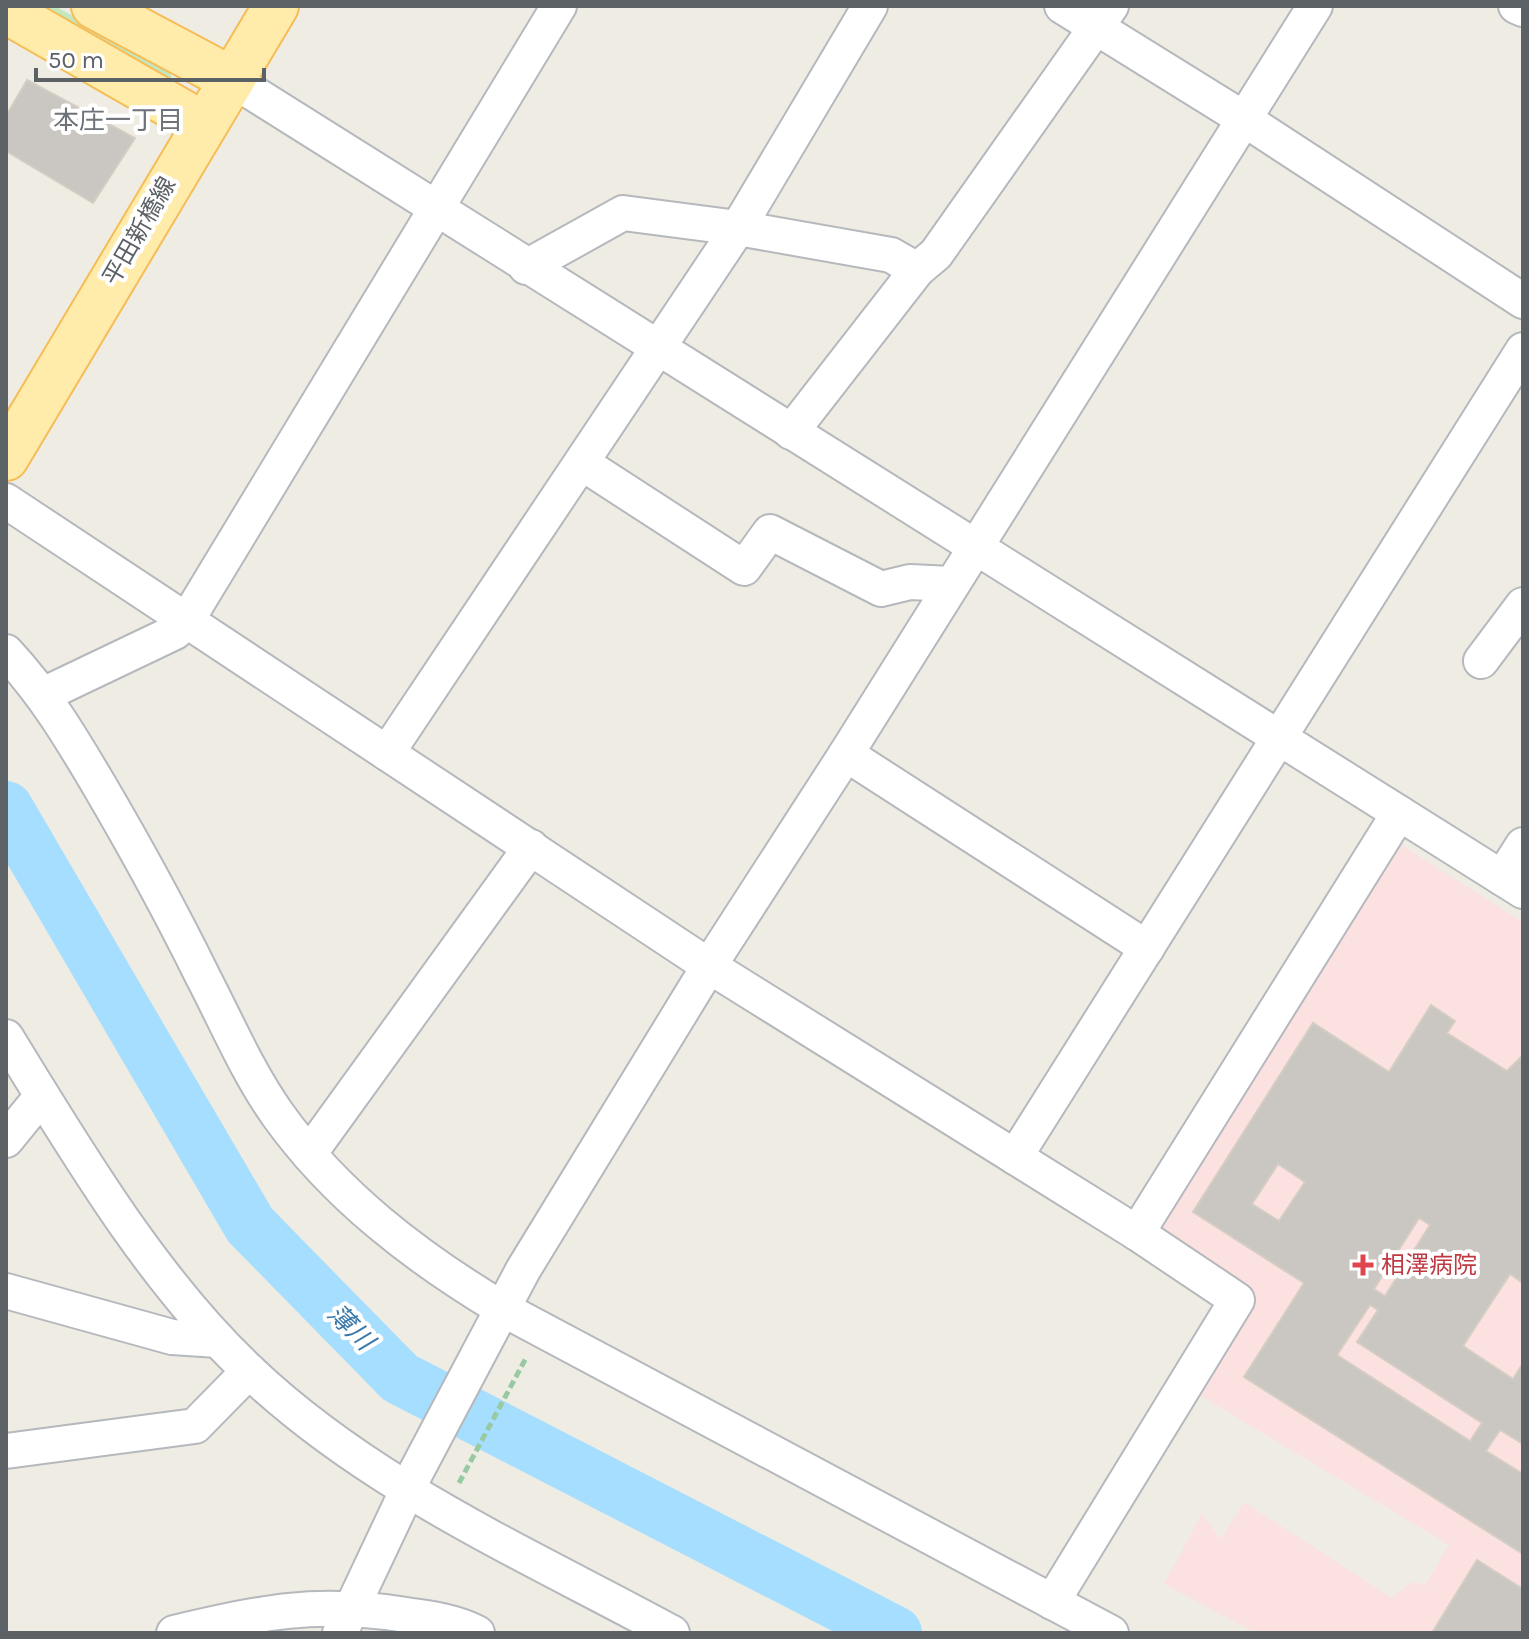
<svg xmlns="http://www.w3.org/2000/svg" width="1529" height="1639" viewBox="0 0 1529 1639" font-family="Karla,'Noto Sans JP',sans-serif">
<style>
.medical{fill:#fce1e1}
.green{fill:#c3e8c0}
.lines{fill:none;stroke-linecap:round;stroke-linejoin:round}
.river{stroke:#a5deff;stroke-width:54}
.building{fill:#cac7c2;stroke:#d4cdc2;stroke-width:2;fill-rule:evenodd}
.minor-casing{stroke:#b5b8bc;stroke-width:38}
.major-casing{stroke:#f6bd57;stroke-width:48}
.path{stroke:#99c9a3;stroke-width:5;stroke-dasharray:8 4;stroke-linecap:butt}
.minor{stroke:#fff;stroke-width:34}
.major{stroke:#ffebaa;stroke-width:44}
.health-dot{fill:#e0444e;stroke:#fff;stroke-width:3}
.labels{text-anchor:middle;stroke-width:8;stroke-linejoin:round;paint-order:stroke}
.street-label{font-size:24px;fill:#5c6166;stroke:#fff}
.health-label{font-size:24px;fill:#be3a42;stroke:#fff;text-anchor:start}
.neighbourhood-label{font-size:26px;fill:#6d7378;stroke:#fff}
.water-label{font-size:26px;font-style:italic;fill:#3c7aac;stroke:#fff}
</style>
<rect width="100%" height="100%" fill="#efece4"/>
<!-- medical -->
<polygon class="medical" points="1395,841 1523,922 1523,1633 1256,1633 1164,1584 1202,1514 1221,1539 1244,1502 1392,1598 1412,1582 1425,1585 1449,1545 1196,1393 1255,1297 1152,1232"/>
<!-- green -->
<polygon class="green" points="32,6 55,6 170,71 172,80 171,83"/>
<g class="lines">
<!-- river -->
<polyline class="river" points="6,808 250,1225 400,1378 895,1633"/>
</g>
<!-- building -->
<g class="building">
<polygon points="27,80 135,138 93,203 6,151 6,116"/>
<path d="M1431 1005 1455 1021 1447 1033 1507 1071 1523 1055V1283L1510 1274 1463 1346 1513 1379 1523 1363V1444L1500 1430 1486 1451 1523 1474V1554L1244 1377 1304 1283 1193 1212 1313 1023 1389 1072ZM1278 1164 1305 1182 1279 1221 1252 1204ZM1419 1218 1430 1225 1385 1296 1374 1289ZM1370 1305 1378 1310 1357 1342 1482 1423 1470 1441 1337 1355Z"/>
<polygon points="1477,1560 1523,1589 1523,1633 1432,1633"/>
</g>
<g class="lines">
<defs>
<g id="minor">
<polyline points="1062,6 1244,119 1523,301"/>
<polyline points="1516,6 1523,9"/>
<polyline points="231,79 1523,891"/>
<polyline points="526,267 623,213 738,228 891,255 917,270"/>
<polyline points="791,432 917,270 936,254 1111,6"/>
<polyline points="582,463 744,568 770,532 881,589 910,582 951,584"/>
<polyline points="6,501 709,966 1137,1233 1237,1300 1052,1602"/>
<path d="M6 652C45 694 70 736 99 785 136 848 171 912 203 977 227 1023 248 1073 278 1115 336 1196 416 1257 501 1308L1111 1633"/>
<polyline points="1481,661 1523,605"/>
<polyline points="45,694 175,632 187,620 559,6"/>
<polyline points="387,753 738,228 870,6"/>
<polyline points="846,754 1147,948"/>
<polyline points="1502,878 1523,845"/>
<path d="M6 1037C75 1149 151 1278 247 1369 368 1485 527 1554 672 1633"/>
<polyline points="6,1140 42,1096"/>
<polyline points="309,1154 531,847"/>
<polyline points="1015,1157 1523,350"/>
<polyline points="1137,1233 1399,813"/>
<polyline points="6,1291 172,1337 218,1340"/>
<polyline points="6,1451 195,1426 249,1371"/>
<path d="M174 1633C261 1612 316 1601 406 1615 431 1619 454 1621 477 1633"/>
<polyline points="340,1633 416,1472 523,1270 709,966 846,754 1315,6"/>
</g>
<g id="major">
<polyline points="94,6 231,79"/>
<polyline points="6,11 203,124"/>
<polyline points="6,458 276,6"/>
</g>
</defs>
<!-- minor casing -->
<use href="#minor" class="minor-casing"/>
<!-- major casing -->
<use href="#major" class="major-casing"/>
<!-- path -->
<polyline class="path" points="459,1483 526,1358"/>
<!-- minor -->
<use href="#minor" class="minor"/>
<!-- major -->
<use href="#major" class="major"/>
</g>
<!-- markers -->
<path class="health-dot" d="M1359 1253h8v8h8v8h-8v8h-8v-8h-8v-8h8z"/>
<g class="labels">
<!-- street labels -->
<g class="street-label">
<text transform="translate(139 231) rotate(-60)" y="8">平田新橋線</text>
</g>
<!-- health labels -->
<g class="health-label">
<text x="1381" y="1273">相澤病院</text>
</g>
<!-- neighbourhood labels -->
<g class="neighbourhood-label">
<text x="118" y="129">本庄一丁目</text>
</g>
<!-- water labels -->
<g class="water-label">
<text transform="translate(351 1327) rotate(45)" y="9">薄川</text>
</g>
</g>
<!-- border -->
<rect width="1529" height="1639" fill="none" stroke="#5c6166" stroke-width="16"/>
<!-- scale -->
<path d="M36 68v12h228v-12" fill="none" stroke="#5c6166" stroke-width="4"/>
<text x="48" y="68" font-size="24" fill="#5c6166" stroke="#ffffff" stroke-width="6" paint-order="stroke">50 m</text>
</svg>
